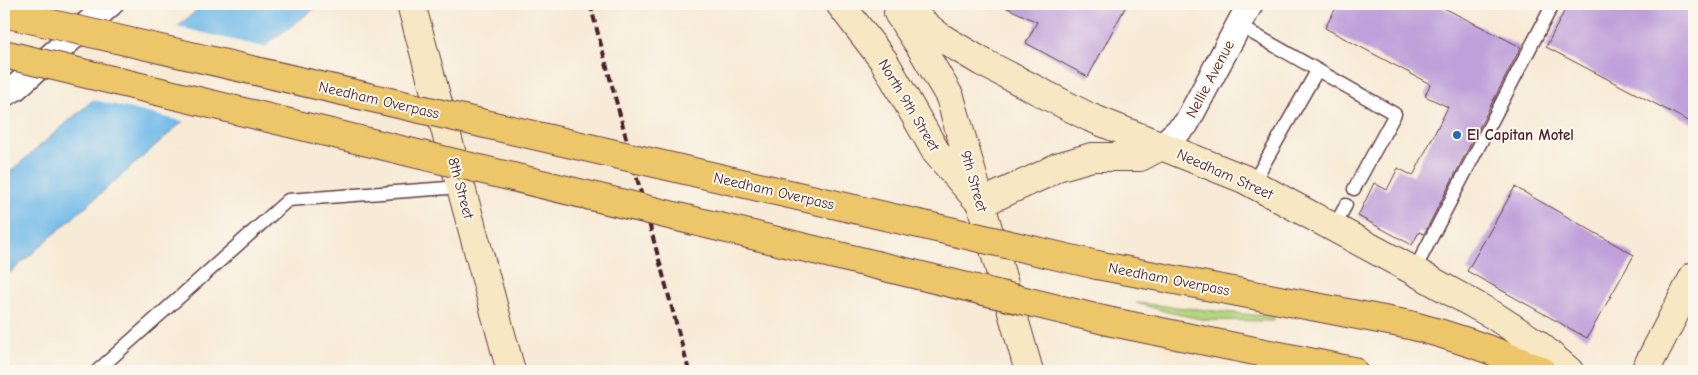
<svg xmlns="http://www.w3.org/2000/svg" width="1698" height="375" viewBox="0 0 1698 375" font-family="'Comic Neue',sans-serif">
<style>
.green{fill:#b3d57d;stroke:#7e7a54}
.water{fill:#71bae9;stroke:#5e6c8a}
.pier{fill:#f7ead6}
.building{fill:#bfa0da}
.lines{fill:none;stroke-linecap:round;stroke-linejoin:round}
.lane-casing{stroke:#643d45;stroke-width:15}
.street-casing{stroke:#643d45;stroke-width:28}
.secondary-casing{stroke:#643d45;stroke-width:30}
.primary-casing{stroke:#643d45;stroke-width:30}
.lane{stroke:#fff;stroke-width:12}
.street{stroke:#fff;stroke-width:25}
.secondary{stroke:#f7e8c3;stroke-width:28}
.primary{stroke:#ecc669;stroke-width:28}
.rail{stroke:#4a1f2b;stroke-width:4;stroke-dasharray:8 4;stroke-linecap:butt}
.primary-bridge-casing{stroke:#643d45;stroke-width:30;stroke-linecap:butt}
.primary-bridge{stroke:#ecc669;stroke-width:28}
.poi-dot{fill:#1f6fb2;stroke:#fbf7ec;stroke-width:2}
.labels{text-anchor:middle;stroke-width:4;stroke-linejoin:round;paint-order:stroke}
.street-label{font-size:15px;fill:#4a1f2b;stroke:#fbf7ec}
.poi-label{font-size:15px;font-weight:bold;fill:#4a1f2b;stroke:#fbf7ec;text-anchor:start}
</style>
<rect width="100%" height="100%" fill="#fbf7ec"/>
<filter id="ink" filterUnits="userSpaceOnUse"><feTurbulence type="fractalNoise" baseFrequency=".02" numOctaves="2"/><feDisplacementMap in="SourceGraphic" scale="10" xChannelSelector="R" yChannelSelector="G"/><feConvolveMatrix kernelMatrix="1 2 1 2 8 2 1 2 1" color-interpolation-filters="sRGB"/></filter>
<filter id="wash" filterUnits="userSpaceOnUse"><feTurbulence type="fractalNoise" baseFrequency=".0096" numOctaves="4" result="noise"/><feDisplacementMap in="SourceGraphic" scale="20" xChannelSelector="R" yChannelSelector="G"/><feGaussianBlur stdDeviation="1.12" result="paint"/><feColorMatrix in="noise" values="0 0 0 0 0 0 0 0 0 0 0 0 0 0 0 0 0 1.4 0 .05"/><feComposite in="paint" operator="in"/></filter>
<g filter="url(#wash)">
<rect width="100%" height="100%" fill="#f7ead6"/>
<!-- green -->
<polygon class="green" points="1136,303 1274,317 1274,321 1205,320 1168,312"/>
<!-- water -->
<polygon class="water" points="204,4 321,4 272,40 180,124 4,278 4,177"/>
<!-- pier -->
<polygon class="pier" points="174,26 267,48 185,122 90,99"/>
<g id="blocks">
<!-- building -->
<g class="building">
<polygon points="999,4 1127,4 1088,77 1026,43 1037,22"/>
<polygon points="1338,4 1436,4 1521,47 1424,234 1419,232 1412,245 1358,216 1374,183 1387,190 1398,168 1413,176 1448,107 1425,96 1430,84 1325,28"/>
<polygon points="1568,4 1694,4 1694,124 1546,47"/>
<polygon points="1515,187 1634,255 1587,338 1467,271"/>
</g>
</g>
</g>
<g filter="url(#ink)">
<use href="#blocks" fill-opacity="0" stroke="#643d45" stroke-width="1"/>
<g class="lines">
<defs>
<g id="lane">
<polyline points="1238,25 1395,114 1354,189"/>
<polyline points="1253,183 1317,71"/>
<polyline points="1334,227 1346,205"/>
<polyline points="1414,271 1553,4"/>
<polyline points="97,371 288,200 461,187"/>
</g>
<g id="street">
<polyline points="4,94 15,88 110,4"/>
<polyline points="1161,146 1186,124 1250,4"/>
</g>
<g id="secondary">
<polyline points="411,4 511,371"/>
<polyline points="840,4 884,61 936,152 975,197"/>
<polyline points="900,4 940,37 982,62 1089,117 1244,179 1414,271 1493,315 1536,343 1569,371"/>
<polyline points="898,13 920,46 950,97 1029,371"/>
<polyline points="981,203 1043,175 1057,167 1092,157 1140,157 1161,146"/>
<polyline points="1645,371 1694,276"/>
</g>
<g id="primary">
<path d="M1097 265 1410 325C1457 337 1499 352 1542 371"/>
<polyline points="1112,322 1353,371"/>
</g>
</defs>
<!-- lane casing -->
<use href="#lane" class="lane-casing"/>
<!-- street casing -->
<use href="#street" class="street-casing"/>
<!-- secondary casing -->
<use href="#secondary" class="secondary-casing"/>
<!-- primary casing -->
<use href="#primary" class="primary-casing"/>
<!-- lane -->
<use href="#lane" class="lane"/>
<!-- street -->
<use href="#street" class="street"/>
<!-- secondary -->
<use href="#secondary" class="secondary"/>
<!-- primary -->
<use href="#primary" class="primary"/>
<!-- rail -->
<polyline class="rail" points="590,4 689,371"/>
<defs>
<g id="primary-bridge">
<polyline points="4,13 1097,265"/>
<polyline points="4,54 1112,322"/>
</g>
</defs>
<!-- primary-bridge casing -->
<use href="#primary-bridge" class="primary-bridge-casing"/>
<!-- primary-bridge -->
<use href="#primary-bridge" class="primary-bridge"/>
</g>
</g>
<!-- markers -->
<circle class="poi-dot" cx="1457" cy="135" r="5"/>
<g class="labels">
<!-- street labels -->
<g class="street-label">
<text transform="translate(1210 79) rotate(-62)" y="5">Nellie Avenue</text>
<text transform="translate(379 100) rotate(13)" y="5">Needham Overpass</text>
<text transform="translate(909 105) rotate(59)" y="5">North 9th Street</text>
<text transform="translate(1225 174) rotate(24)" y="5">Needham Street</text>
<text transform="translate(974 181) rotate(74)" y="5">9th Street</text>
<text transform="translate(461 188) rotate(75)" y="5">8th Street</text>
<text transform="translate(774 191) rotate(13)" y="5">Needham Overpass</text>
<text transform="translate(1169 279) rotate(11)" y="5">Needham Overpass</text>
</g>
<!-- poi labels -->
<g class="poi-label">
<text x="1467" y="140">El Capitan Motel</text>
</g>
</g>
<!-- margin -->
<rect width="1698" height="375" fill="none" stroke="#fbf7ec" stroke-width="20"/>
</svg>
